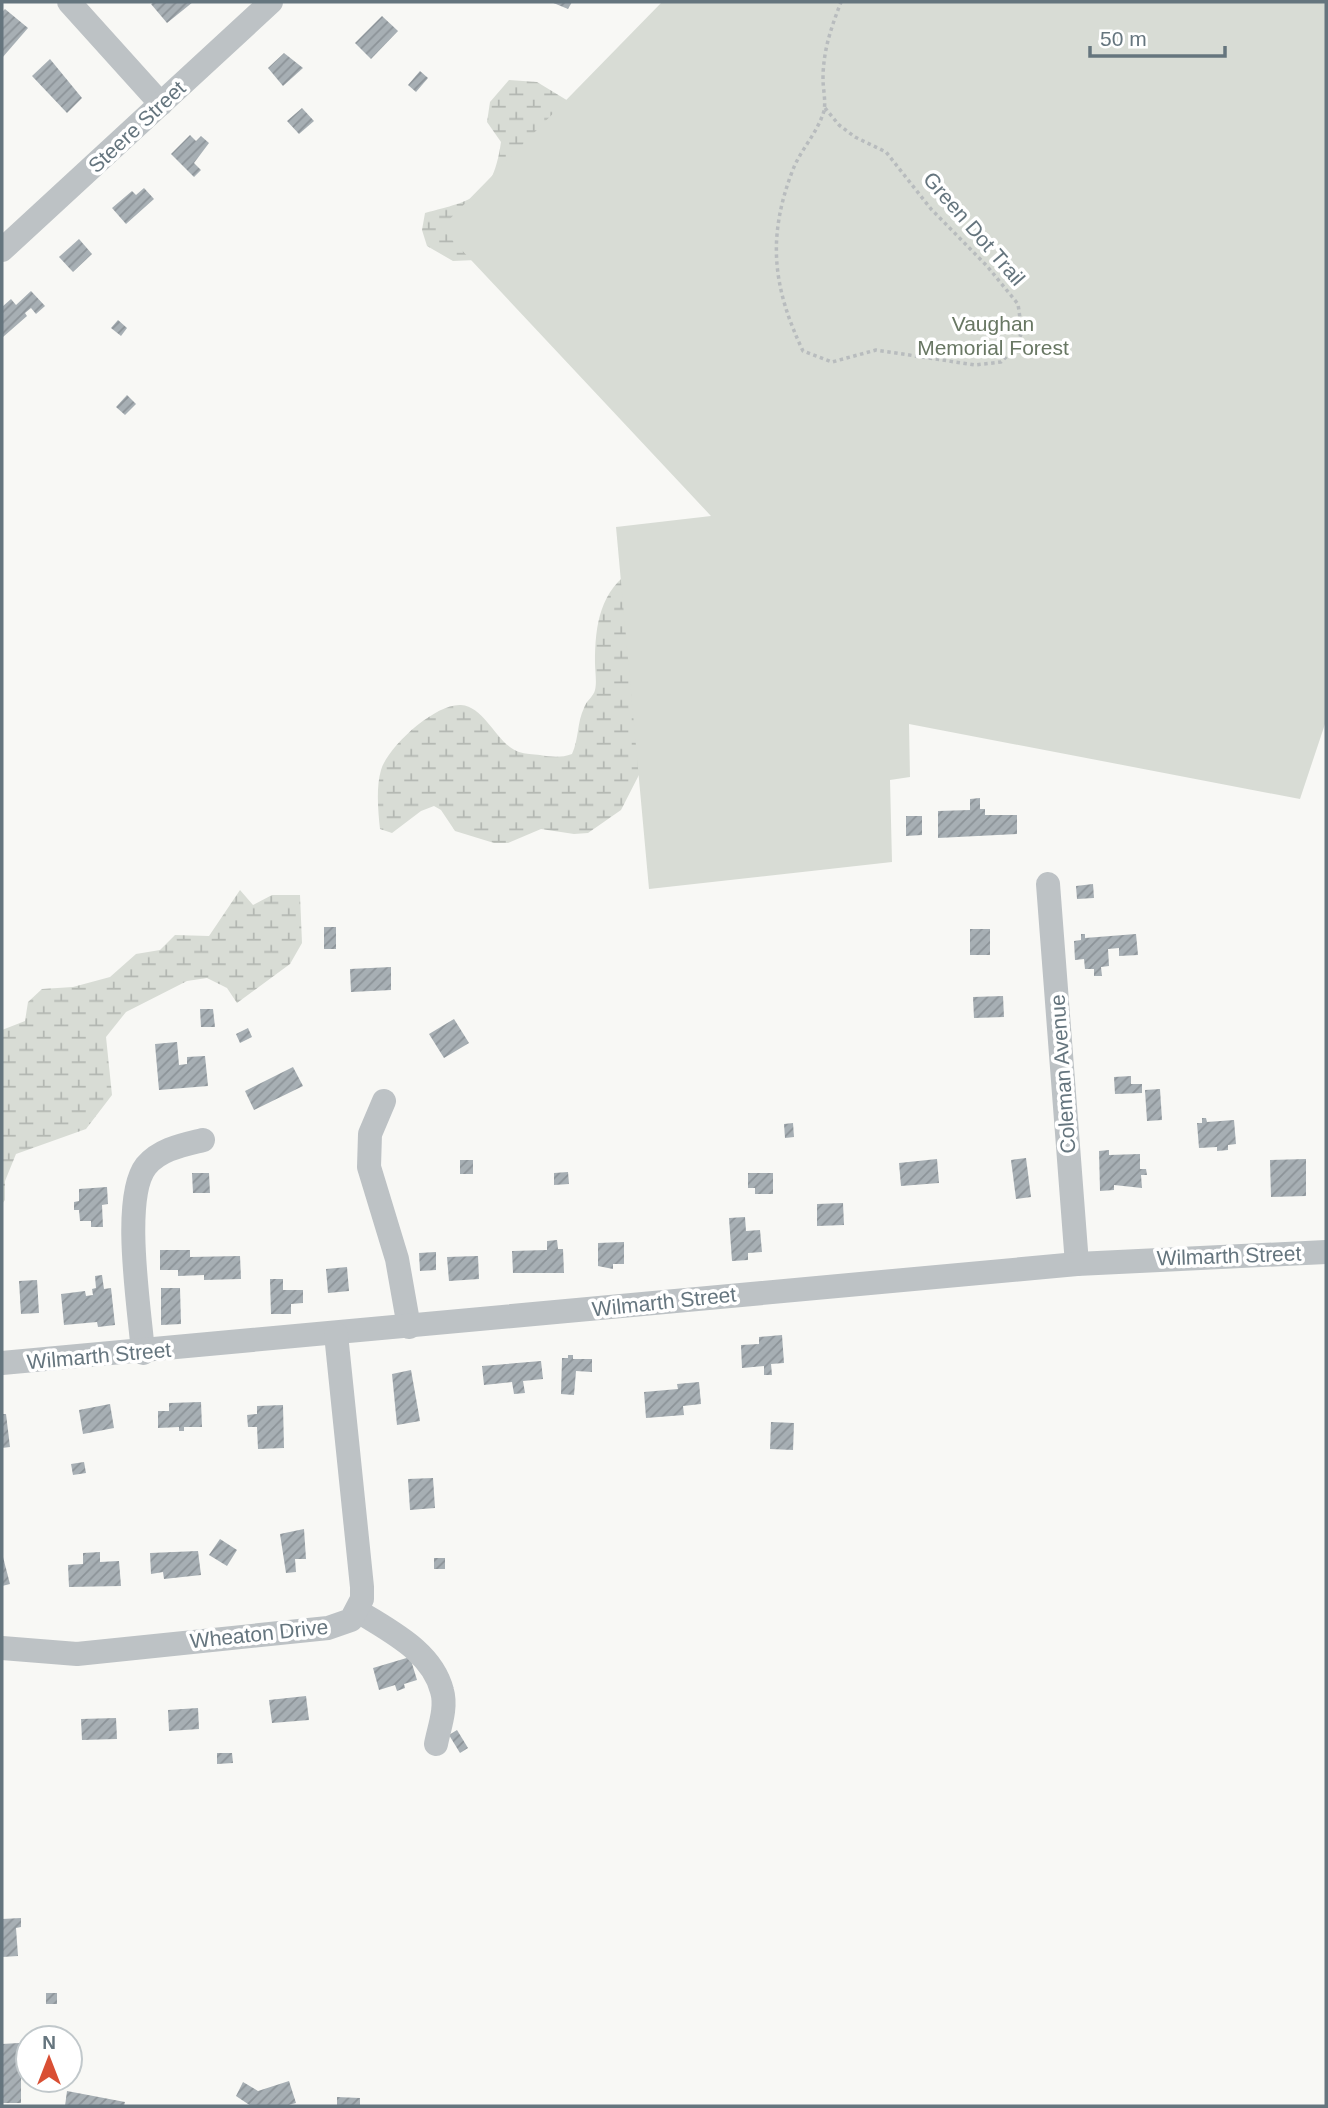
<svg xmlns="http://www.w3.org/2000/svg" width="1328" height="2108" viewBox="0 0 1328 2108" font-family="Arial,sans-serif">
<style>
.wetland{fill:url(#wetland-marsh)}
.green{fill:#d8dcd5}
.building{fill:url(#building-hatch)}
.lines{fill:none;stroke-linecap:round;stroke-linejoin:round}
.path{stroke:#b8bcbe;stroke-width:3.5;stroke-dasharray:3.5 3.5;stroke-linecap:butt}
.minor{stroke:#bdc2c5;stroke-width:24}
.labels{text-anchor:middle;stroke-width:7;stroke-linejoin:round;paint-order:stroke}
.street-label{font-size:21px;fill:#65757e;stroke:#fff}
.park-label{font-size:21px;fill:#687763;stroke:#fff}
</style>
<defs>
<pattern id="wetland-marsh" width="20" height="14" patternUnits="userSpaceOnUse" patternTransform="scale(1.75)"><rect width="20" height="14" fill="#d8dcd5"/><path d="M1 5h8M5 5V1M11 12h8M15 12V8" fill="none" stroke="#b3b7b2"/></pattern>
<pattern id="building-hatch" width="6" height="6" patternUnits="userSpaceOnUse" patternTransform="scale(1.75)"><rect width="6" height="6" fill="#a7afb4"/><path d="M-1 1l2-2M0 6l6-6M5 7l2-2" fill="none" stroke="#8c9398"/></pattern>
</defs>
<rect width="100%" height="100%" fill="#f8f8f5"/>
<!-- wetland -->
<g class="wetland">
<path d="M509 80 537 82 588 113 499 259 453 261 427 246 422 230 425 213C474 200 493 198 501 142L487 122 490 102Z"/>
<path d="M634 569 641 771 621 810 588 833 574 834 541 829 508 843H494L455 831 441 810 434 806 421 811 392 833 380 829C378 811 376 787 381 770 388 746 436 703 461 705 486 707 496 744 519 752 525 754 533 754 540 755 551 757 561 758 572 754 579 739 577 722 584 708 586 701 594 696 595 690 597 682 595 671 595 663 595 625 600 590 634 569Z"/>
<polygon points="240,890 253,905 272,895 300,895 302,943 290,964 237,1003 227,988 207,978 187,981 126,1012 106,1037 112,1095 86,1129 16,1154 5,1181 5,1200 2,1204 2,1030 25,1021 28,1002 42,989 73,987 110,977 136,954 160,950 175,935 209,936"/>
</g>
<!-- green -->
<polygon class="green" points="662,2 1326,2 1326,721 1300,799 909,724 910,777 890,780 892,862 649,889 616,527 711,516 441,228"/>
<!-- building -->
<g class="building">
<polygon points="154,2 193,2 167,23 151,4"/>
<polygon points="551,2 572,2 568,9"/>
<polygon points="5,9 28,28 2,58 2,12"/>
<polygon points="382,16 398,31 371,59 355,43"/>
<polygon points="284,53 303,68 283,86 268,68"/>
<polygon points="50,59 82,98 67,113 32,76"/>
<polygon points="420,71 428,78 416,92 408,85"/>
<polygon points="302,108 314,121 299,134 287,121"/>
<polygon points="190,135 196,141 201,136 209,143 194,163 201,170 194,177 171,154"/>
<polygon points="144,188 154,199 126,224 112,208 132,191 136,195"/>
<polygon points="79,239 92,254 73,272 59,257"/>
<polygon points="31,291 45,306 36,314 31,308 25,313 27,316 3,337 2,307 11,299 16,305"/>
<polygon points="118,320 127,328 121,336 111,328"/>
<polygon points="127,395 136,404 125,415 116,407"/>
<polygon points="980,798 980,809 985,809 985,815 1017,815 1017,834 938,838 938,811 970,810 970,799"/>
<polygon points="906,816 922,816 922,835 906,836"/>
<polygon points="1093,884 1094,898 1077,899 1076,886"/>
<rect x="324" y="927" width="12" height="22"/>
<rect x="970" y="929" width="20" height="26"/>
<polygon points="1081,934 1085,934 1085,938 1136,934 1138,955 1119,956 1119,948 1108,949 1109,966 1101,967 1102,976 1094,976 1094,969 1085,969 1084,959 1075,960 1074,941 1081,940"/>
<polygon points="391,967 391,990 351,992 350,969"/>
<polygon points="1003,996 1004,1017 974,1018 973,997"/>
<polygon points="200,1009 213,1009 215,1027 201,1027"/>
<polygon points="454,1019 469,1043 444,1058 429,1034"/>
<polygon points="248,1028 252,1037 240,1043 236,1034"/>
<polygon points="177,1042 179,1065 187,1064 187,1057 205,1056 208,1086 159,1090 155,1044"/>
<polygon points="293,1067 303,1086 254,1110 245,1091"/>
<polygon points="1131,1076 1131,1084 1142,1084 1142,1093 1115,1094 1114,1077"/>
<polygon points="1160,1089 1162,1120 1147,1121 1145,1090"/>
<polygon points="1202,1118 1206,1118 1207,1122 1234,1120 1236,1144 1228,1145 1228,1150 1217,1151 1217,1147 1199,1148 1197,1123 1202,1123"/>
<polygon points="793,1123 794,1137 785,1138 784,1124"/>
<polygon points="1109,1150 1109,1155 1140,1154 1140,1169 1146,1169 1147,1175 1141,1175 1142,1188 1114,1185 1114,1190 1100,1191 1099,1151"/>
<polygon points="1026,1158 1031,1197 1016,1199 1011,1160"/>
<polygon points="937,1159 939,1183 901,1186 899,1163"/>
<polygon points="1306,1159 1306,1196 1271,1197 1270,1160"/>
<rect x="460" y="1160" width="13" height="14"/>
<polygon points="568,1172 569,1184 554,1185 554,1173"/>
<polygon points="192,1173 209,1173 210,1193 193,1193"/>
<polygon points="748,1173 773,1173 773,1194 755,1194 755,1188 748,1188"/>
<polygon points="107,1187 108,1204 102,1205 103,1227 91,1227 91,1221 80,1221 79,1210 74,1210 74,1202 79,1201 79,1189"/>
<polygon points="843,1203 844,1225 817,1226 817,1204"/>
<polygon points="745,1217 746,1231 760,1230 762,1252 748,1253 748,1260 732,1261 729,1218"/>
<polygon points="557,1240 558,1249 563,1249 564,1273 513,1273 512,1251 547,1250 547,1241"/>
<polygon points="624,1242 624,1264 613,1264 613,1269 598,1266 598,1243"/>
<polygon points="160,1250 190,1250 190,1257 240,1256 241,1279 204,1280 204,1275 178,1276 178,1270 160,1270"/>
<polygon points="436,1252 436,1270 420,1271 419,1253"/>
<polygon points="478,1256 479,1279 449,1281 447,1257"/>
<polygon points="347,1267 349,1291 328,1293 326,1269"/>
<polygon points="102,1275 104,1289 111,1288 115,1325 98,1327 97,1322 64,1325 61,1294 85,1291 86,1296 93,1295 92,1289 96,1288 95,1276"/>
<polygon points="270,1279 283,1279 283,1290 303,1290 303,1303 291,1304 291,1314 271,1314"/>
<polygon points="37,1280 39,1313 21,1314 19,1281"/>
<polygon points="161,1288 180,1288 181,1324 161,1325"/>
<polygon points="782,1335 784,1363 771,1364 772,1375 764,1375 764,1366 742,1368 741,1345 759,1344 759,1337"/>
<polygon points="568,1355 573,1355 573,1359 592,1359 592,1372 576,1371 574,1395 561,1394 562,1358 568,1358"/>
<polygon points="541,1361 543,1379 523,1381 525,1393 514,1394 512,1382 484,1385 482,1366"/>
<polygon points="411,1370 420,1421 397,1425 392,1374"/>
<polygon points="699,1382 701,1404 683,1406 684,1415 646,1418 644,1392 678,1389 677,1384"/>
<polygon points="201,1402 202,1427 184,1427 184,1431 179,1431 179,1427 158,1428 158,1411 169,1411 169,1403"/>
<polygon points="110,1404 114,1428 83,1434 79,1410"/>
<polygon points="283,1405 284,1448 258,1449 257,1427 248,1427 247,1415 257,1414 257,1406"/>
<polygon points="2,1414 6,1414 10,1447 2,1448"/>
<polygon points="771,1422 794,1423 793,1450 770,1449"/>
<polygon points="84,1462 86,1473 73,1475 71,1464"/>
<polygon points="433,1478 435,1508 410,1510 408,1479"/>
<polygon points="304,1529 306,1559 295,1559 296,1572 286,1573 280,1534"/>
<polygon points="220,1539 237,1550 227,1566 209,1555"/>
<polygon points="198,1551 201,1575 164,1579 163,1572 151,1574 150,1553"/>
<polygon points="100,1552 100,1562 119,1561 121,1586 69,1587 68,1565 83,1564 83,1553"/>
<polygon points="3,1557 10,1584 2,1586 2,1558"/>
<rect x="434" y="1558" width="11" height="11"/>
<polygon points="410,1657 417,1680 404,1684 405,1688 397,1691 395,1685 379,1690 373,1668"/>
<polygon points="306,1696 309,1720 272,1723 269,1700"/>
<polygon points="198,1708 199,1729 169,1731 168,1710"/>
<polygon points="116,1718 117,1739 82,1740 81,1719"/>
<polygon points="457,1730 468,1748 460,1753 449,1735"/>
<polygon points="217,1753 232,1753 233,1763 217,1764"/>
<polygon points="21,1918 21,1927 16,1928 18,1956 2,1957 2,1919"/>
<rect x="46" y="1993" width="11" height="11"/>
<polygon points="19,2043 20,2062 26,2062 26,2075 21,2075 21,2103 2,2103 2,2044"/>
<polygon points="289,2081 296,2103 285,2106 251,2106 236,2096 243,2082 258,2091"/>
<polygon points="67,2091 125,2102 124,2106 65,2106"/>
<polygon points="337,2097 360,2098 360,2106 337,2106"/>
</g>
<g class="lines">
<!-- path -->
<path class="path" d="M825 108 839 125 855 137 886 152 931 209 987 266 1018 304 1022 332 1015 348 1001 362 975 365 876 350 832 362 803 351C773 288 767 238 792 172 800 150 817 134 824 111 826 101 823 89 823 79 823 51 831 28 841 2"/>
<!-- minor -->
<g class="minor">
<polyline points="69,2 161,104"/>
<polyline points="2,250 271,2"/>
<polyline points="1048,884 1077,1264"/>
<polyline points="384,1101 370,1134 369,1167 397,1259 409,1327"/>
<path d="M143 1353C140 1311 121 1198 146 1166 160 1149 183 1145 203 1140"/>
<polyline points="2,1363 1077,1264 1326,1252"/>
<path d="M358 1611C389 1631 432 1651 442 1691 447 1708 439 1728 436 1744"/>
<polyline points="2,1648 77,1654 328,1628 351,1620 362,1599 362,1587 336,1334"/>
</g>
</g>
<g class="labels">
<!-- street labels -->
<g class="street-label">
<text transform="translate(137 127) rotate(-43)" y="7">Steere Street</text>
<text transform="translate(974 229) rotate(49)" y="7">Green Dot Trail</text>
<text transform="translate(1063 1074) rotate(-94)" y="7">Coleman Avenue</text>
<text transform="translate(1229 1256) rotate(-2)" y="7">Wilmarth Street</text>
<text transform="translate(664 1302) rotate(-6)" y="7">Wilmarth Street</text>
<text transform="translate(99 1356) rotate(-5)" y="7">Wilmarth Street</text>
<text transform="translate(259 1634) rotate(-6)" y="7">Wheaton Drive</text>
</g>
<!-- park labels -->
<g class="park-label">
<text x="993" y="331">Vaughan<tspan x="993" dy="24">Memorial Forest</tspan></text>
</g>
</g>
<!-- border -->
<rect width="1328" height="2108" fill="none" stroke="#65757e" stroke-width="7"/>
<!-- north arrow -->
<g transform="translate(49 2059)"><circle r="33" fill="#ffffff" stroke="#c1c8cb" stroke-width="2"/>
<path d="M0-5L12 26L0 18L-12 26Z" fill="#d94f34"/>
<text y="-10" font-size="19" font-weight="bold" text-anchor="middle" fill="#65757e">N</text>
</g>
<!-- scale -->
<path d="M1090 46v10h135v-10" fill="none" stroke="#65757e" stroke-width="3.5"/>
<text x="1100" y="46" font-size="21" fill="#65757e" stroke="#ffffff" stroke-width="5" paint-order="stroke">50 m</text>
</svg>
